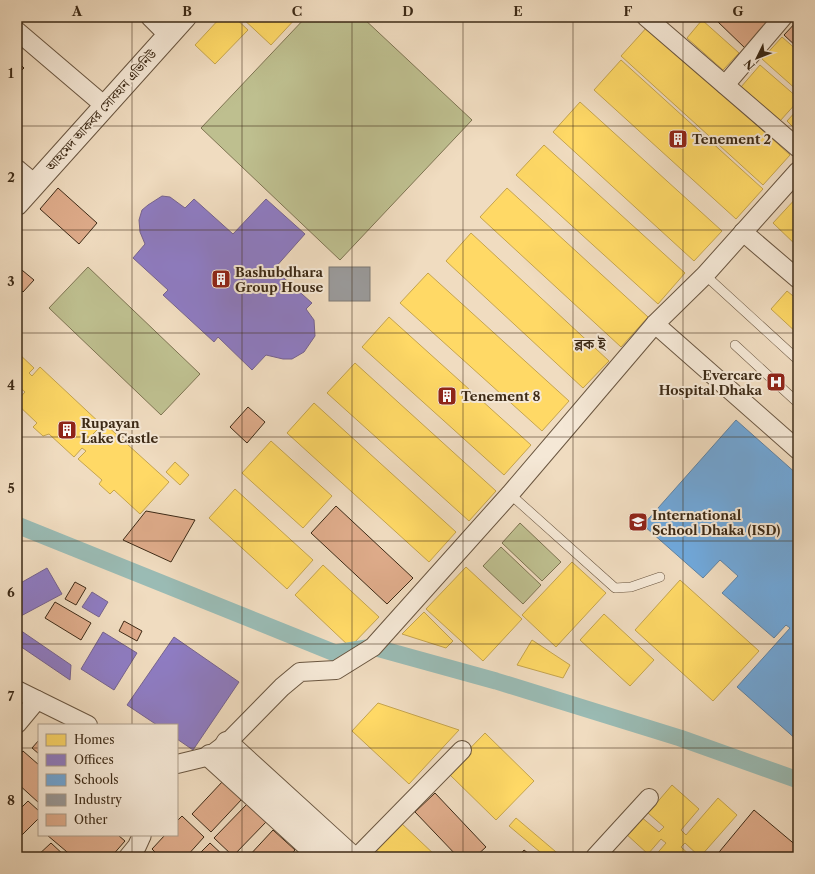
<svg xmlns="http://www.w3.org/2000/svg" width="815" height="874" viewBox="0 0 815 874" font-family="'Libre Caslon Text','Noto Serif Bengali',serif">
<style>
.green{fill:#bebf8f;stroke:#7e7452}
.homes{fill:#ffd966;stroke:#c5a44e}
.offices{fill:#8e7cc3;stroke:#76638f}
.schools{fill:#6fa8dc;stroke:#6082a1}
.industry{fill:#999;stroke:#7d7872}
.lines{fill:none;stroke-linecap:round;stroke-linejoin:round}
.canal{stroke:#9abbb4;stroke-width:17}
.building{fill:#dfac8b;stroke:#3d2a16}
.service-casing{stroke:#6a5640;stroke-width:10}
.minor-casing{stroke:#6a5640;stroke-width:20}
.tertiary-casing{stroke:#6a5640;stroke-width:24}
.service{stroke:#f5e8d6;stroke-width:9}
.minor{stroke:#f5e8d6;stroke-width:18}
.tertiary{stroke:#f5e8d6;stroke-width:22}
.grid{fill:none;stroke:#3d2a16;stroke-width:1;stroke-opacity:0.55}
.labels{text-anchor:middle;stroke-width:4;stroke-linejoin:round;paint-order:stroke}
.street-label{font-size:13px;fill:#3d2a16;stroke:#f5e8d6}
.poi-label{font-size:13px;font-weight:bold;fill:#3d2a16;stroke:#f5e8d6;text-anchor:start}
.quarter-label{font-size:15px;font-weight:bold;fill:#3d2a16;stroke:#f5e8d6}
.neatline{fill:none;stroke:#3d2a16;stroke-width:1.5}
.grid-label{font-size:13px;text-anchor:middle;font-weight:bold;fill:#3d2a16}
</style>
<rect width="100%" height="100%" fill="#f0dcc0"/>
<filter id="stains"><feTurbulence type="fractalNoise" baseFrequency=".005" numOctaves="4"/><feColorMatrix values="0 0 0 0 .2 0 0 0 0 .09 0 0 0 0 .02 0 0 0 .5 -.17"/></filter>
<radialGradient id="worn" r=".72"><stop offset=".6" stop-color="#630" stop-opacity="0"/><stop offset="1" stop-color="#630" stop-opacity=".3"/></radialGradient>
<!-- green -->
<g class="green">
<polygon points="306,17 362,17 472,120 340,260 201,128"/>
<polygon points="88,267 200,374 161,415 49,308"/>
<polygon points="520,523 561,562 542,581 502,543"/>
<polygon points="501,547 541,585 523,604 483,566"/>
</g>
<!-- homes -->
<g class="homes">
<polygon points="221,17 234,17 248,30 215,64 195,45"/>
<polygon points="241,17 297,17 271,45"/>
<polygon points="702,20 739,53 723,70 687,38"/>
<polygon points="648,26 790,155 763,185 621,56"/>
<polygon points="782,37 798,51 798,91 762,59"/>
<polygon points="621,60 763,189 736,219 594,90"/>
<polygon points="760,65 798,98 798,101 780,121 741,87"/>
<polygon points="580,102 722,231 694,261 553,132"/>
<polygon points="798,109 798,132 787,121"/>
<polygon points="544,145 685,273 658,304 516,175"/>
<polygon points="507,188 648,317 621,347 480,217"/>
<polygon points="798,196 798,247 773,223"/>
<polygon points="471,233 609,361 583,388 446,261"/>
<polygon points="428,273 569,401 542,431 400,303"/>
<polygon points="787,291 798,300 798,334 771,309"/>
<polygon points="389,317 531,445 504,475 362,347"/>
<polygon points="17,352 34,368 29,373 32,376 40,367 102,425 93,434 95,436 105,424 169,482 140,514 114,490 110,494 99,484 102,480 78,459 86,451 82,448 74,457 49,434 43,436 33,427 37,423 17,404 17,401 25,392 17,385"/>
<polygon points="355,363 496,491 469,521 327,393"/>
<polygon points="314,403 456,532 429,562 287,433"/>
<polygon points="271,441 332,496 303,528 242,473"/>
<polygon points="175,462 189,475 180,485 166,472"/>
<polygon points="235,489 313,560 287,589 209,518"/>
<polygon points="572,562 606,593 556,647 522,615"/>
<polygon points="323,565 379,617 350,647 295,595"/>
<polygon points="466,567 522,619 483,661 426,609"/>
<polygon points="680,580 759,651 713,701 635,630"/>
<polygon points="424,612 453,641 446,648 402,634"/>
<polygon points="604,614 654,660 630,686 580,640"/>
<polygon points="532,640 570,665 563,678 517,665"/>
<polygon points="378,703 459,730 409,784 352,731"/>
<polygon points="485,733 534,781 496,820 447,772"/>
<polygon points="672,785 699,809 681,830 686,835 718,798 737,815 700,857 685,843 681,847 692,857 654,857 666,843 661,839 648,854 625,833 640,816 659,832 664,827 648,813"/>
<polygon points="516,818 562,857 546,857 509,826"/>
<polygon points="400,822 437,857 384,857 375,849"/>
<polygon points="798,828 798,838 793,833"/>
</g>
<!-- offices -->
<g class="offices">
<polygon points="162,196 170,197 185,208 194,199 233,234 266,199 305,234 274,269 312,303 306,309 314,320 315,336 304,352 292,359 283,359 266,355 252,370 218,337 214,342 163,295 168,290 133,258 145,244 140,232 139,220 142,210 148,205"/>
<polygon points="47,568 62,594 19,617 17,616 17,585"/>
<polygon points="92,592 108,602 99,617 82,607"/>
<polygon points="17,628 71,665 70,680 17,644"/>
<polygon points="103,632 137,653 114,690 81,669"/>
<polygon points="174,637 239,682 193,750 177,739 177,725 157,725 127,705"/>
</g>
<!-- schools -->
<polygon class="schools" points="736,420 798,475 798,741 737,687 790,628 786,625 774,638 722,593 738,576 720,560 703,578 643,525"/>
<!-- industry -->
<rect class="industry" x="329" y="267" width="41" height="34"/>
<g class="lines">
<!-- canal -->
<polyline class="canal" points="17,525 335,653 373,647 496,681 680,738 798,780"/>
</g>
<!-- building -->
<g class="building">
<polygon points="719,17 765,17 771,23 746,49 716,20"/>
<polygon points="798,20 798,48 784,35"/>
<polygon points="17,61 24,68 17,75"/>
<polygon points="58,188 97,223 79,244 40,209"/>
<polygon points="17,266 34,280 23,292 17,287"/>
<polygon points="248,407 265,422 247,443 230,427"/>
<polygon points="336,506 413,578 387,604 311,533"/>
<polygon points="146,511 195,520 171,562 123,540"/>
<polygon points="75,582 86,588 76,605 65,599"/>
<polygon points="55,602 91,623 81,640 45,618"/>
<polygon points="124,621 142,631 137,641 119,631"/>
<polygon points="39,740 39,754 32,748"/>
<polygon points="23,751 39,765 39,803 17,783 17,758"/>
<polygon points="223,781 242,799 211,832 192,814"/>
<polygon points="435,793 486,847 475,857 458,857 415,812"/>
<polygon points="28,801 39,811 39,818 17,840 17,807 19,810"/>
<polygon points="248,803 267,821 233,856 214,838"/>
<polygon points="754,810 798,847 798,857 715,857"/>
<polygon points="182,816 204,837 186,857 160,857 152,849 165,835 177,835 177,821"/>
<polygon points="273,830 295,850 289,857 248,857"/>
<polygon points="47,835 118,835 125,841 111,857 73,857"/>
<polygon points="51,843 66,857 36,857"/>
<polygon points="210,843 225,857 196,857"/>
<polygon points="524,850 533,857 518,857"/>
</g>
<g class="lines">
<defs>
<g id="service">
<polyline points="705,275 798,360"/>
<polyline points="735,345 798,403"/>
<polyline points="510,494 615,588 631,587 660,577"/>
</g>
<g id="minor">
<polyline points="150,17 168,35"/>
<polyline points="646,17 798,148"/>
<polyline points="17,31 105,106"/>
<polyline points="725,85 783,17"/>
<polyline points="17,169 35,184"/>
<polyline points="743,232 798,279"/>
<polyline points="655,324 798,450"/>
<polyline points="17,690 88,725"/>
<polyline points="17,724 37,700"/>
<polyline points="177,764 210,756 227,743 282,687 300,672 336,670 373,647 510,494 655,324 705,275 798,171"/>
<polyline points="128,857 137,846 142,835"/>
<polyline points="357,857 462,750"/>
<polyline points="595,857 649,798"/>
</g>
<g id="tertiary">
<polyline points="17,204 185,17"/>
<polyline points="227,743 352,857"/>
<polyline points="210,756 321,857"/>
</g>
</defs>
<!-- service casing -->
<use href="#service" class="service-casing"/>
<!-- minor casing -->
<use href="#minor" class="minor-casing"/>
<!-- tertiary casing -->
<use href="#tertiary" class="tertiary-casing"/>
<!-- service -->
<use href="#service" class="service"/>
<!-- minor -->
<use href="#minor" class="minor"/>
<!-- tertiary -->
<use href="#tertiary" class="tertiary"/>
</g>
<!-- grid -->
<path class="grid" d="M132 17V725M242 17V857M352 17V857M463 17V857M573 17V857M683 17V857M17 126H798M17 230H798M17 333H798M17 437H798M17 541H798M17 644H798M17 748H39M177 748H798M132 835V857"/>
<!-- icons -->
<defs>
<symbol id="building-square" viewBox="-11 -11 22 22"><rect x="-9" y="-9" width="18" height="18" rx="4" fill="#8f2418" stroke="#f5e8d6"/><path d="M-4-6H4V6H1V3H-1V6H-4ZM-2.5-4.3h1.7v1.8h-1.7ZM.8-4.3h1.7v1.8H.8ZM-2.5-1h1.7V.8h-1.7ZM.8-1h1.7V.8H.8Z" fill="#fff"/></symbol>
<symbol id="hospital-square" viewBox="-11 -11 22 22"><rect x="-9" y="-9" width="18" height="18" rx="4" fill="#8f2418" stroke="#f5e8d6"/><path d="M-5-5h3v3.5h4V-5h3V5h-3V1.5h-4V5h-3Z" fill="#fff"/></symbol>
<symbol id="school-square" viewBox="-11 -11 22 22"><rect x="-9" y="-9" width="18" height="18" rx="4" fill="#8f2418" stroke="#f5e8d6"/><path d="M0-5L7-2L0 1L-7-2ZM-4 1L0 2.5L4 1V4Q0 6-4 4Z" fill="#fff"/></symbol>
</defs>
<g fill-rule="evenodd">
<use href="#building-square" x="667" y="128" width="22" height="22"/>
<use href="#building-square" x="210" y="268" width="22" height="22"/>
<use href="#hospital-square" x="765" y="371" width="22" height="22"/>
<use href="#building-square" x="436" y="385" width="22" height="22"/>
<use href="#building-square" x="56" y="419" width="22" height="22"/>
<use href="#school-square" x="627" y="511" width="22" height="22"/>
</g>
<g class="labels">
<!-- street labels -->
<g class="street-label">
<text transform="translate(101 110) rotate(-48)" y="5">আহমেদ আকবর সোবহান এভিনিউ</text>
</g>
<!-- poi labels -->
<g class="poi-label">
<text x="692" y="144">Tenement 2</text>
<text x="235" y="277">Bashubdhara<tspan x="235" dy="15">Group House</tspan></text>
<text x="762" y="380" text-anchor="end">Evercare<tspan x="762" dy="15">Hospital Dhaka</tspan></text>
<text x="461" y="401">Tenement 8</text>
<text x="81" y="428">Rupayan<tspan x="81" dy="15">Lake Castle</tspan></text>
<text x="652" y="520">International<tspan x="652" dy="15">School Dhaka (ISD)</tspan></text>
</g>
<!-- quarter labels -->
<g class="quarter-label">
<text x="590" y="349">ব্লক ই</text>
</g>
</g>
<!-- margin -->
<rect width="815" height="874" fill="none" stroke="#f0dcc0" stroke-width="44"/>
<!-- legend -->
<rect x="38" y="724" width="140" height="112" fill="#f5e8d6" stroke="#ab9c89"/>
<rect x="46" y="734" width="20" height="12" fill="#ffd966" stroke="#ab9c89"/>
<text x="74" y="744" font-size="12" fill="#3d2a16">Homes</text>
<rect x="46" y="754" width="20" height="12" fill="#8e7cc3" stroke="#ab9c89"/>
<text x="74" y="764" font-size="12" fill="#3d2a16">Offices</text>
<rect x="46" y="774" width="20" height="12" fill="#6fa8dc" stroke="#ab9c89"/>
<text x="74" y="784" font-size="12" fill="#3d2a16">Schools</text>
<rect x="46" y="794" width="20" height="12" fill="#999999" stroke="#ab9c89"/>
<text x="74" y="804" font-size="12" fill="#3d2a16">Industry</text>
<rect x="46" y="814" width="20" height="12" fill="#dfac8b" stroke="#ab9c89"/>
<text x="74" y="824" font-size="12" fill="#3d2a16">Other</text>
<!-- north arrow -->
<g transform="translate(757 58) rotate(227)" stroke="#f5e8d6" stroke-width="3" paint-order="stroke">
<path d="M0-3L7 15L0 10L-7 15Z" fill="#3d2a16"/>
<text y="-6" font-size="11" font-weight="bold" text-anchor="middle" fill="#3d2a16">N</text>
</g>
<rect x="22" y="22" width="771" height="830" class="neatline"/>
<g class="grid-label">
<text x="77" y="16">A</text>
<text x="187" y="16">B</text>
<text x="297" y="16">C</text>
<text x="408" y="16">D</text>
<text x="518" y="16">E</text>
<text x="628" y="16">F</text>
<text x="738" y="16">G</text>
<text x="11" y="78">1</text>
<text x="11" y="182">2</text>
<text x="11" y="286">3</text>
<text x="11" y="390">4</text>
<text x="11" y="493">5</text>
<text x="11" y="597">6</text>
<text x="11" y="701">7</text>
<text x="11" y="805">8</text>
</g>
<rect width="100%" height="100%" filter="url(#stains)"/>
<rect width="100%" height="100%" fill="url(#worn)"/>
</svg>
